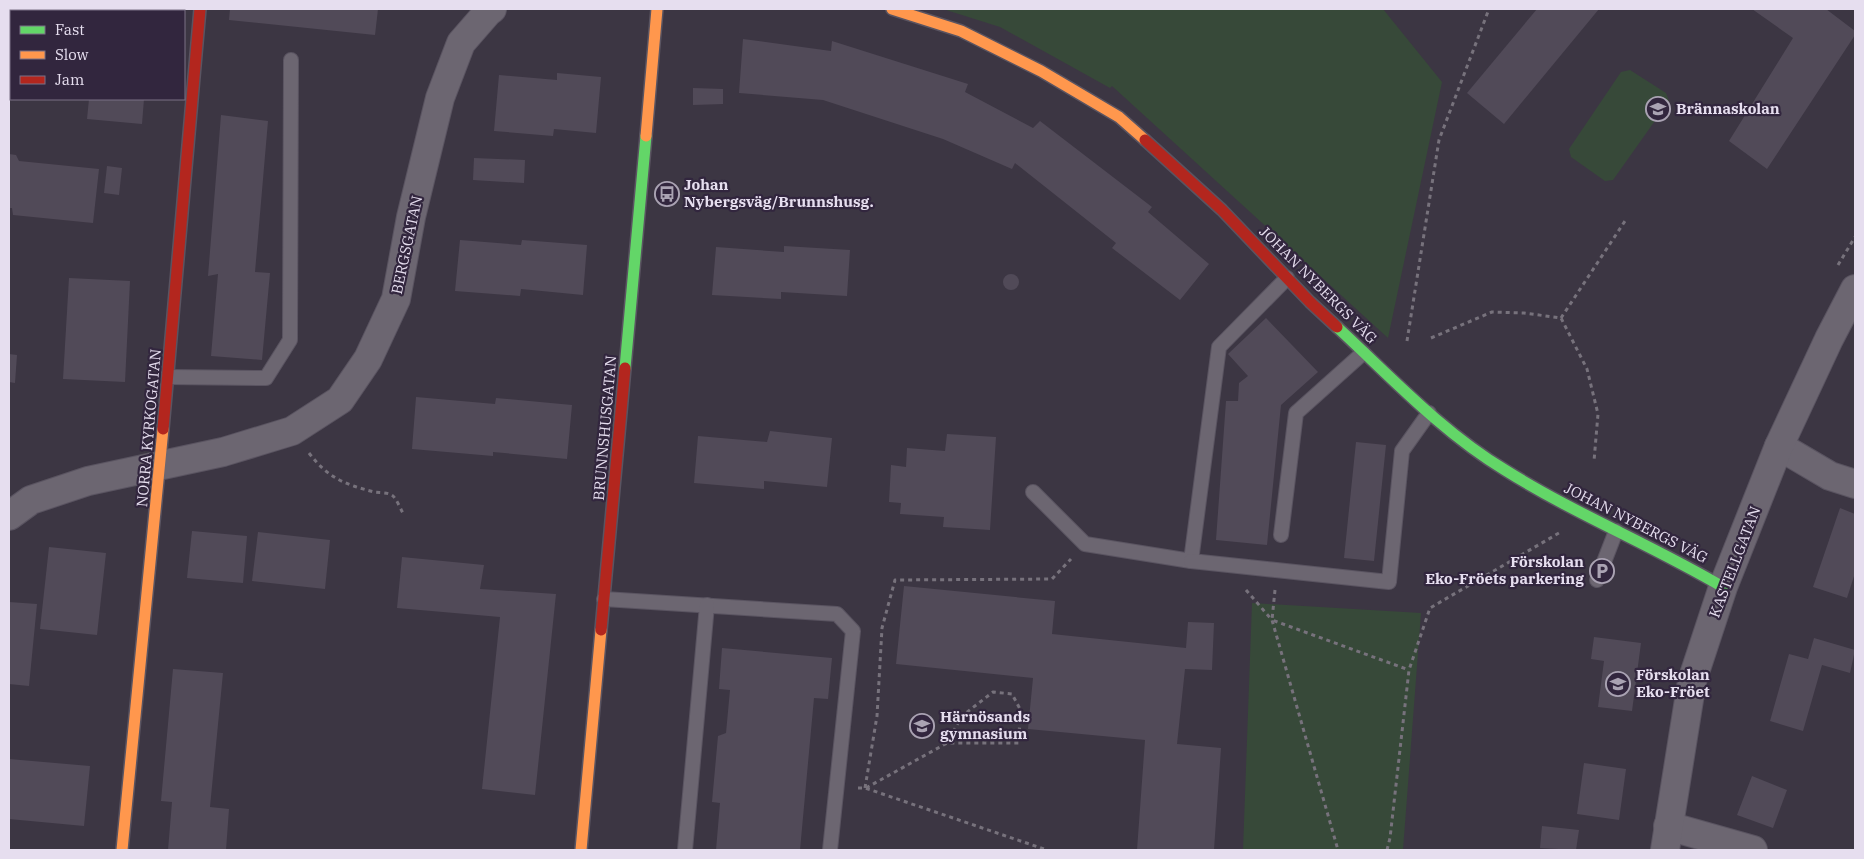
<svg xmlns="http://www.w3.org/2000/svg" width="1864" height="859" viewBox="0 0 1864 859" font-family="'IBM Plex Serif',serif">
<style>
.green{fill:#374939}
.building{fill:#514a58}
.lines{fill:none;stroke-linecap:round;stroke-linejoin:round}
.lane-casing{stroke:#5a5461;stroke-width:16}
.street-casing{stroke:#5a5461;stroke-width:30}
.fast-casing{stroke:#5a5461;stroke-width:14}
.slow-casing{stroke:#5a5461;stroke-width:14}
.jam-casing{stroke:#5a5461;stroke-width:14}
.path{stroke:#77727c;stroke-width:3;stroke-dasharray:4 4;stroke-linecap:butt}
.lane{stroke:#6c6671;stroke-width:14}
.street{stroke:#6c6671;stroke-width:28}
.fast{stroke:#63d668;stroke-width:11}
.slow{stroke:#ff974d;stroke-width:11}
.jam{stroke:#b3261e;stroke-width:11}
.labels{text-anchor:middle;stroke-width:4.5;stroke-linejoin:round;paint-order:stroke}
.poi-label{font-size:15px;font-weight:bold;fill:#e6deef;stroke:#32263e;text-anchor:start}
.street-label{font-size:15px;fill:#e6deef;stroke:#32263e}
</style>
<rect width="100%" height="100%" fill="#3c3643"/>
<!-- green -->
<g class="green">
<polygon points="943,9 1383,9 1442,82 1388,338 1112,86 1110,88 1000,27"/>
<polygon points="1630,70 1666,93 1669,101 1613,180 1605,181 1571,157 1569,149 1621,72"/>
<polygon points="1252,603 1421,613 1403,850 1243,850"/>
</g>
<!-- building -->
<g class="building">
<polygon points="9,9 133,9 133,11 11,11 11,41 10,41"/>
<polygon points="230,9 378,9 375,35 229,20"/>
<polygon points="1537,9 1599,9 1504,124 1467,93"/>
<polygon points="1752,9 1826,9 1855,31 1855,35 1767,169 1729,141 1793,38"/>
<polygon points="743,39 831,51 832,41 968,84 965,92 1033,128 1040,121 1152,207 1148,212 1209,264 1180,300 1112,248 1116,243 1015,163 1012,169 943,139 823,100 739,93"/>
<polygon points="557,73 601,77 596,133 554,129 553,136 494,131 499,75 557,80"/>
<polygon points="693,88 723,89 723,104 693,105"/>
<polygon points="89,99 144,99 142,124 87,119"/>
<polygon points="221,115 268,121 255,272 270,273 262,360 211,356 218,274 208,276"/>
<polygon points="9,154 16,155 19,161 99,169 93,223 13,215 12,208 9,208"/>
<polygon points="474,158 525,160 524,183 473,180"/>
<polygon points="107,166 122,168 119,195 104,193"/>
<polygon points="460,240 521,245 522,240 587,245 583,295 521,289 520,296 455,291"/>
<polygon points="784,246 850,250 847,296 781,292 781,299 712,295 716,247 784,252"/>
<circle cx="1011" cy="282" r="8"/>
<polygon points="69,278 130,281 125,382 63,379"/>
<polygon points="1266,318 1318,372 1281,405 1267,545 1216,540 1226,401 1238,401 1239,383 1248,376 1228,354"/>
<polygon points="9,354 17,355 15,383 9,382"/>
<polygon points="416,397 495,404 496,398 572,405 567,459 493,452 493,456 412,449"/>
<polygon points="770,431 832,438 827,487 764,481 764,489 694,483 698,436 767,442"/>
<polygon points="947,434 996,437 990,530 943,527 944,517 900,514 901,503 889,502 891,465 906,467 907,448 945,451"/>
<polygon points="1356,442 1386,445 1374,561 1344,558"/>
<polygon points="1840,508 1855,514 1855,573 1847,598 1813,587"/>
<polygon points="192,531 247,536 243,583 187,578"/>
<polygon points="258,532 330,540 325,589 252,581"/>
<polygon points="49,547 106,553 97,635 40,629"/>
<polygon points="402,557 484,565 480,589 556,594 535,795 482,789 500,617 397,608"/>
<polygon points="904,586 1055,601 1052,634 1186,648 1188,622 1214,623 1212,670 1185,669 1177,744 1221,748 1214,850 1137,850 1145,740 1028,729 1033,678 896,664"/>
<polygon points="9,602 37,604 29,686 9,684"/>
<polygon points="1594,637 1641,643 1632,711 1598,707 1604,661 1591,659"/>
<polygon points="1814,638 1855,650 1850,673 1822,665 1803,731 1770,721 1789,654 1808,659"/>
<polygon points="722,648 832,658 828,699 814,698 800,850 716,850 720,803 712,802 718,736 726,733 730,690 719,689"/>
<polygon points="173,669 223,673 210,807 229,809 226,850 168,850 172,802 161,801"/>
<polygon points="9,759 90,766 84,826 9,819"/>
<polygon points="1584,763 1626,769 1619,820 1577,814"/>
<polygon points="1752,776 1787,790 1773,828 1737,815"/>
<polygon points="1542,826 1579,830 1576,850 1540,848"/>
</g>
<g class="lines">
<defs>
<g id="lane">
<polyline points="169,377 266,378 290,340 291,60"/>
<polyline points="1033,492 1085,544 1191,561 1219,347 1287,278"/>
<polyline points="1281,535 1296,413 1363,353"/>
<polyline points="1191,561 1389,582 1402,451 1429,413"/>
<polyline points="1597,580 1616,531"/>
<polyline points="604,599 837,614 853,631 830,850"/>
<polyline points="685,850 707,605"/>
</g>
<g id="street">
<polyline points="1779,446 1830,476 1855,484"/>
<polyline points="9,516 31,500 88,481 223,452 292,431 340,400 368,359 396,299 411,217 440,98 461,43 488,12 492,9"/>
<polyline points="1668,826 1753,850"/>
<polyline points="1665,850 1692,681 1723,587 1779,446 1829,339 1855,289"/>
</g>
<g id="fast">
<path d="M1337 327C1391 377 1442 432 1505 470 1575 514 1652 545 1723 587"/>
<polyline points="625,368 646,136"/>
</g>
<g id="slow">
<polyline points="892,9 961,31 1041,71 1119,117 1145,140"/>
<polyline points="646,136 657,9"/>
<polyline points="122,850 163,429"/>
<polyline points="581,850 601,630"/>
</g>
<g id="jam">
<polyline points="1145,140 1222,210 1310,302 1337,327"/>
<polyline points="163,429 200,9"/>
<polyline points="601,630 625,368"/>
</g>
</defs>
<!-- lane casing -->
<use href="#lane" class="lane-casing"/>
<!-- street casing -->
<use href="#street" class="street-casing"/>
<!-- fast casing -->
<use href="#fast" class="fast-casing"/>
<!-- slow casing -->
<use href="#slow" class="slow-casing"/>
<!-- jam casing -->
<use href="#jam" class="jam-casing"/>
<!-- path -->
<g class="path">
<polyline points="1838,265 1855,237"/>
<polyline points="1561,318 1627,218"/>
<polyline points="1431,338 1492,312 1524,313 1561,318 1587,369 1598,414 1594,461"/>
<polyline points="1407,341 1439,140 1489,9"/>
<path d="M309 453C328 478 344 484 374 492 380 493 388 492 393 496 397 500 400 508 403 513"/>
<polyline points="1246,590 1272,620 1338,850"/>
<polyline points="1275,590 1272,620 1409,670"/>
<polyline points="858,788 865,788 1047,850"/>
<polyline points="865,788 877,716 882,628 895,580 1052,579 1071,559"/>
<polyline points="866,788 947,743 1019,743 1020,709 1012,694 993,692 962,716 947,743"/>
<polyline points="1387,850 1390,838 1409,670 1430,608 1559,533"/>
</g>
<!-- lane -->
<use href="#lane" class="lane"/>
<!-- street -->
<use href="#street" class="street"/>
<!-- fast -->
<use href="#fast" class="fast"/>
<!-- slow -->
<use href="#slow" class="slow"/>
<!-- jam -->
<use href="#jam" class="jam"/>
</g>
<!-- icons -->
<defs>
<symbol id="school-ring" viewBox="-11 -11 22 22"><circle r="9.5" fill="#32263e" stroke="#aaa3b3" stroke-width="1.5"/><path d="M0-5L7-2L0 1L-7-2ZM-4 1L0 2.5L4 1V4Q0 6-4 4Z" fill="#aaa3b3"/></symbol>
<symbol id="bus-ring" viewBox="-11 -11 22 22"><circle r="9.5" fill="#32263e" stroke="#aaa3b3" stroke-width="1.5"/><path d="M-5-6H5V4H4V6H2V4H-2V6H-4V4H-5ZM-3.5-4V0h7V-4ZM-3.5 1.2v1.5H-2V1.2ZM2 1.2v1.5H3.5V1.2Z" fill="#aaa3b3"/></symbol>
<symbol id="parking-ring" viewBox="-11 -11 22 22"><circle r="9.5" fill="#32263e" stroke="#aaa3b3" stroke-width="1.5"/><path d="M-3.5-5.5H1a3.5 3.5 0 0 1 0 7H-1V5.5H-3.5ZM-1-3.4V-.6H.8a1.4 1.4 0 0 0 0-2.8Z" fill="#aaa3b3"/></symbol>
</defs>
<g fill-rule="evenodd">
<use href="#school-ring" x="1644" y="95" width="28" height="28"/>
<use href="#bus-ring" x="653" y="180" width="28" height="28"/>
<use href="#parking-ring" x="1588" y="557" width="28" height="28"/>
<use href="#school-ring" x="1604" y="670" width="28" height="28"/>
<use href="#school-ring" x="908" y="712" width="28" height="28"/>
</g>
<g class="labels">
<!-- poi labels -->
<g class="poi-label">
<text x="1676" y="114">Brännaskolan</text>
<text x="684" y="190">Johan<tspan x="684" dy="17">Nybergsväg/Brunnshusg.</tspan></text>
<text x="1584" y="567" text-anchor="end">Förskolan<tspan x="1584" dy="17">Eko-Fröets parkering</tspan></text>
<text x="1636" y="680">Förskolan<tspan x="1636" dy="17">Eko-Fröet</tspan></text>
<text x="940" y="722">Härnösands<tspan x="940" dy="17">gymnasium</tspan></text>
</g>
<!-- street labels -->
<g class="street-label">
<text transform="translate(407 245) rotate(-78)" y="5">BERGSGATAN</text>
<text transform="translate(1318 285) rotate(45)" y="5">JOHAN NYBERGS VÄG</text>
<text transform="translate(149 428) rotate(-85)" y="5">NORRA KYRKOGATAN</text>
<text transform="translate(605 428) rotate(-85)" y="5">BRUNNSHUSGATAN</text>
<text transform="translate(1636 523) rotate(27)" y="5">JOHAN NYBERGS VÄG</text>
<text transform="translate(1735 562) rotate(-69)" y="5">KASTELLGATAN</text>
</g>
</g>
<!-- border -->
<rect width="1864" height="859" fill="none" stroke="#e6deef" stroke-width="20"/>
<!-- legend -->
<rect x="10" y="10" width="175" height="90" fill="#32263e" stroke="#7a7085"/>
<rect x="20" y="26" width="25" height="8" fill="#63d668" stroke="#7a7085"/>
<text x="55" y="35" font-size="15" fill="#e6deef">Fast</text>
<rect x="20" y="51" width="25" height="8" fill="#ff974d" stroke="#7a7085"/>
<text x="55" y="60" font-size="15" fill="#e6deef">Slow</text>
<rect x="20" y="76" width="25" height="8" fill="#b3261e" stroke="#7a7085"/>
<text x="55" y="85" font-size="15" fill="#e6deef">Jam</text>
</svg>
